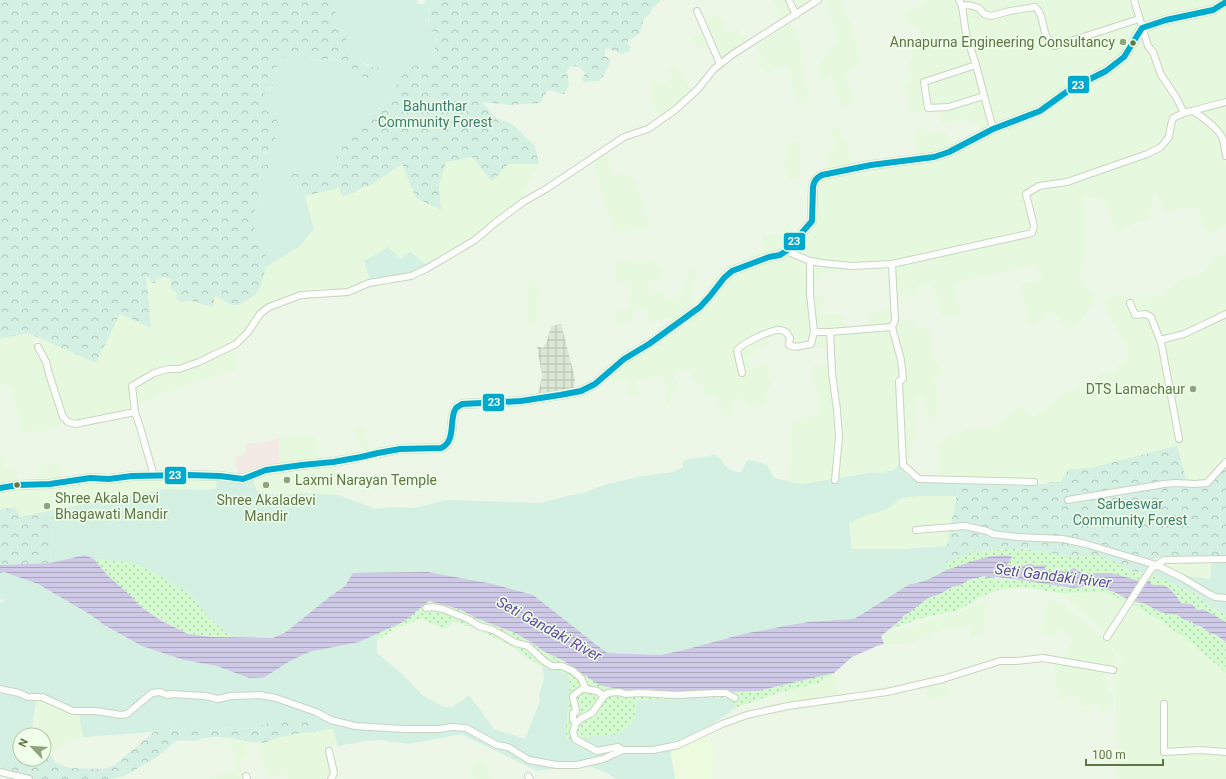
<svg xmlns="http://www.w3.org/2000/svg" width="1226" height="779" viewBox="0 0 1226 779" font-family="Roboto,sans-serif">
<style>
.residential{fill:#e6f9de}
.commercial{fill:#ecfbde}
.industrial{fill:url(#industrial-grid)}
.education{fill:#f3eae6}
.grass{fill:#d4f0e3}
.forest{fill:url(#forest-crowns)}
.sand{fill:url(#sand-dots)}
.water{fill:url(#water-rules)}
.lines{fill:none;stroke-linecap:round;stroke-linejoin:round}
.river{stroke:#cfc9e8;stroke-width:9}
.street-casing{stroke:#c9d4c0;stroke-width:8}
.secondary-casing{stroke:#cad6c1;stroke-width:10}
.street{stroke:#fcfefc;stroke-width:6}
.secondary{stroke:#fcfefc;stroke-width:8}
.bus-1-casing{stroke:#efffe9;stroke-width:9}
.bus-1{stroke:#00a9ce;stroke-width:6}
.poi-dot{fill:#90a37f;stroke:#efffe9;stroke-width:1.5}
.bus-dot{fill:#5f7647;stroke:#efffe9;stroke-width:1.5}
.labels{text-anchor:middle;stroke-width:3;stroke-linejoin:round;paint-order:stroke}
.poi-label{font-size:14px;fill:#5f7647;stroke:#efffe9;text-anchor:end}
.park-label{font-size:14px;fill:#3e7d72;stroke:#efffe9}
.water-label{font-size:15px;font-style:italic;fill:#6248a0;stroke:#efffe9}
.line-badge{stroke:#efffe9;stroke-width:1.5}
.badge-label{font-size:11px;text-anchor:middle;font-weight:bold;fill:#fff}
</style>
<defs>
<pattern id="industrial-grid" width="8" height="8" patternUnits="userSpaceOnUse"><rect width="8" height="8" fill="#dce7d6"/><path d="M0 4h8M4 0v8" fill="none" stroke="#b6c0af"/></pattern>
<pattern id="forest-crowns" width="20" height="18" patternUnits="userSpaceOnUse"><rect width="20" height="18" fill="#d4f0e3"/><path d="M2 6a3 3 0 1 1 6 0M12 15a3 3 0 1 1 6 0" fill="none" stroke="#afc7ba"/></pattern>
<pattern id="sand-dots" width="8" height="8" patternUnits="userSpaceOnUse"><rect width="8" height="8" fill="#d4fbcf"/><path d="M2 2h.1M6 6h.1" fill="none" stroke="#afd0aa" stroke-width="1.8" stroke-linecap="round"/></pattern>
<pattern id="water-rules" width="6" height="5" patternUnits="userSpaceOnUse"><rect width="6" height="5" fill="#cfc9e8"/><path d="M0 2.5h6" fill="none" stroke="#aba8be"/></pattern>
</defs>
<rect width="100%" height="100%" fill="#ecf7e8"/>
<!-- residential -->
<g class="residential">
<polygon points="773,0 814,0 790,16 781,20"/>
<polygon points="826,0 842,0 854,33 860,64 845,72 854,102 842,110 831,76 822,82 817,68 838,40 825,1"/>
<polygon points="924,0 1225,0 1210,10 1143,24 1137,18 1071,37 1056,44 1050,42 1037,6 1003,10 986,14 976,4 958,1 968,51 979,83 991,126 980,132 976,122 971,125 967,118 940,124 938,110 910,112 903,85 911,78 907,62 913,59 911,44 922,40 918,25 905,25 905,12 925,4"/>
<polygon points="1226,4 1226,100 1184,110 1165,79 1148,43 1143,29"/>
<polygon points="964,8 977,10 982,17 989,18 1035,8 1038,15 1046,42 1051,46 1138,22 1140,27 1124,51 1117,60 1037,109 992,125 975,61"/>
<polygon points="718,14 724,25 722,27 727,35 739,29 746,42 718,62 711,45 697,50 692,37 704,32 701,24"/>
<polygon points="789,24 793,26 797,36 803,56 801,59 810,102 798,104 787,65 764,74 759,63 763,62 756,45"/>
<polygon points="1141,33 1146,49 1152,54 1180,112 1168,118 1166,136 1159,143 1095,170 1025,193 1031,226 1029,229 924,255 892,260 867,262 830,261 805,257 790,249 811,226 817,179 882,166 923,161 1007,125 1107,71"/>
<polygon points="676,65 691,89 672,110 661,116 651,100 650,82 657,81 660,85 672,79 669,69"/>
<polygon points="1226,104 1226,151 1223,133 1219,127 1203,113 1204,111"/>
<polygon points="1191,114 1196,115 1202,122 1215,132 1221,142 1226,168 1226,224 1211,233 1207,233 1204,228 1199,209 1193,208 1189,210 1185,207 1166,213 1163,210 1154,188 1150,219 1134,223 1122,231 1114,229 1105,201 1093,197 1085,198 1083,206 1086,218 1083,226 1086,241 1079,278 1096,299 1081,321 1065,329 1056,312 1042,314 1043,320 1030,326 1020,285 1042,279 1036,264 955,283 954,304 959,303 961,315 948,317 940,313 933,283 918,286 917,294 895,295 894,266 1011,239 1034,238 1036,230 1030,195 1038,190 1072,185 1100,173 1128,164 1142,158 1169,142 1173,136 1174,119"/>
<polygon points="838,127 843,138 847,140 852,166 834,171 828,170 827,153 836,152 830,130"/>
<polygon points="927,128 929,135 946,131 952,146 948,148 916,155 914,131"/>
<polygon points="801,141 799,178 789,180 784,164 786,143"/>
<polygon points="608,153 612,176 627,174 635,179 650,227 615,232 599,186 594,161"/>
<polygon points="472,157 508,164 539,164 515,205 488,224 465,242 441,259 428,266 401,260 370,281 354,286 338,289 322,288 299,292 260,313 235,342 237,369 167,391 136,406 96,419 77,422 66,418 43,353 39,338 96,362 120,314 150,328 146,273 155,280 164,277 171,279 171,289 177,293 176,298 185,302 193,301 208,307 215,303 214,298 216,296 220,297 231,305 240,304 252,299 256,293 263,280 264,268 299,247 314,229 305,196 339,187 343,197 374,183 403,164 416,198 441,210 439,186 445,162"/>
<polygon points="787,224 794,232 786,245 788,247 776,254 753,261 751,259 749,255 763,252 763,235 781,234"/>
<polygon points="787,253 808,261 812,331 811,340 800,345 791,344 790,334 786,328 778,328 769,334 769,343 748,357 751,369 767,364 768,366 769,379 771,380 772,388 766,390 767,403 747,408 745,398 733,400 734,413 719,416 717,398 705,395 700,383 694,384 687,368 673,373 674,377 680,388 671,395 671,403 666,403 666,393 668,392 662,375 637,380 640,395 630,396 629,382 626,380 612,382 607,375 687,318 733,272"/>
<polygon points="1226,255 1226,311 1182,333 1158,339 1179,442 1181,442 1162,341 1226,317 1226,459 1206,481 1196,483 1186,479 1177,446 1090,468 1069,469 1060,482 939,477 937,446 950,436 970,429 997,427 1018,406 1033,417 1066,393 1100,375 1114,370 1127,359 1126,347 1105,307 1104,300 1110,295 1121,296 1132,299 1159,296 1165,293 1172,286 1181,279 1198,276 1203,272 1216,256"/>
<polygon points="616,261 644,264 657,262 663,271 662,279 649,280 649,294 664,290 666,300 681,297 690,267 697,270 694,284 694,302 693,305 690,307 691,310 673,323 669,317 648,323 646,308 633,310 633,320 617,325 614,312 629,308 631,283 615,283"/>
<polygon points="812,265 839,266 842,268 842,271 819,273 820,280 812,281"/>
<polygon points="535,281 539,290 537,298 537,325 529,325 527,313 527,283"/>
<polygon points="822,295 825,303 820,306 821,315 843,314 844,327 816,329 812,297"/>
<polygon points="892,308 894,321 890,324 869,326 869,314"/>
<polygon points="907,319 914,321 918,328 930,329 933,337 930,339 935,360 941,368 941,373 935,376 937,414 933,420 929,418 927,414 923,396 916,399 914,430 916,431 917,440 913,441 911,450 911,457 906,462 903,456 901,382 894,324 896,322"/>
<polygon points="881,330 890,330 896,350 898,377 897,381 900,450 898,465 894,470 879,473 870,473 838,478 841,433 839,403 835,377 832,335"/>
<polygon points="28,333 38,351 65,422 57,428 22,433 11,388 0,383 0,339"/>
<polygon points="815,335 828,335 827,348 813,348 812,344"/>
<polygon points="813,366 828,367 836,419 837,433 834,478 801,484 789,480 792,430 791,421 818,415 819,409 817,392 813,379"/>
<polygon points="362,426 363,430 365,430 370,452 362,454 355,428"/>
<polygon points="302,435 318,438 319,460 280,465 279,438"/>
<polygon points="4,455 6,470 15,468 19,482 0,486 0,456"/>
<polygon points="58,463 62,480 40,480 38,466"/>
<polygon points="335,465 338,495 299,493 288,495 271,494 257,491 252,478 270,471"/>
<polygon points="217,478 216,489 207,490 167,489 136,494 20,517 15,507 0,510 0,491 89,479"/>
<polygon points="919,496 956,496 947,546 902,549 851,549 849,523 870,514 888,509 901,498"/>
<polygon points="1212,561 1210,579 1180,575 1162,565 1169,563"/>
<polygon points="1066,592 1100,592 1107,593 1127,602 1105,633 1072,603 1059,593"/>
<polygon points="987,599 983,636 971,638 969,626 941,630 926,638 907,644 884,644 881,636 891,629 891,632 914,627 930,620 956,614"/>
<polygon points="1049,599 1063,604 1102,637 1119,659 1112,668 1064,657 1067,648 1074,640 1059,628 1053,636 1040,633"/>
<polygon points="1133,605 1151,615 1192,643 1226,673 1226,779 1118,779 1117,745 1118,723 1112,678 1114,671 1123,660 1107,641 1129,612"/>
<polygon points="1054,662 1108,672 1107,684 1113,697 1113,710 1100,711 1098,703 1081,708 1078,695 1058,698"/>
<polygon points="834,673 836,677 838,697 787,703 784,691 818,683"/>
<polygon points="945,681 951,695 927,698 924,686"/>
<polygon points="37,695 78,709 83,737 66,742 50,754 44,755 44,735 31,735"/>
<polygon points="330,729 333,730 338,746 332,749 336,776 335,779 288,779 287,773 268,778 258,743 265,743 280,737 301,733 315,732"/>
<polygon points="230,738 244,741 249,756 241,759 242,779 209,779 209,778 237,769"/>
<polygon points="482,759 491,779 475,779 470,768"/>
</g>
<!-- commercial -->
<polygon class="commercial" points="707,728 714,754 711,779 675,779 671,755 673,745"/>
<!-- industrial -->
<polygon class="industrial" points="561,324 575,378 574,390 538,395 542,376 537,346 543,348 547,341 551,326"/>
<!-- education -->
<polygon class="education" points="279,438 280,465 238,477 235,457 247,454 245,444 263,442"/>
<!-- grass -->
<g class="grass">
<path d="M340 0H416L419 4H424L426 0H443L439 5 429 7C426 14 430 21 427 28L436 32 434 61 407 68 381 108 360 124 338 167 288 175 305 196 314 229 299 247 264 268 261 266C268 258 266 253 261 245L251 241 250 236 255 231 254 212 261 198C255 188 253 182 265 175L260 168 258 170 253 173 251 170 254 165 260 162C264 153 274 149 276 139L273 133 278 122C274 118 268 116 266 111 261 103 264 90 273 87L265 84 268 77 274 72 281 59 286 56H304L311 60 321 61 335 58C337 60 352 71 354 72 356 73 358 73 361 74L363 78H370L374 75H378L373 66C367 66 349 54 347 48 345 45 346 39 346 35 345 34 343 32 342 30 339 28 335 28 333 25 328 18 341 8 340 0Z"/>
<polygon points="388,247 401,259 410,252 428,266 402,276 370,281 364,261"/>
<path d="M714 455C727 459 722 473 741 472L746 462 749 460H752L767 465 774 478 801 484 870 473H879L894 470 898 465 908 476 918 482H959L956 496H919L901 498 888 509 870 514 849 523 852 549H902L947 546 946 571 920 584H910L854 619 785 626 743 634 684 650 660 655 607 653 561 617 493 584 428 572 353 574 345 586 328 598 286 632 273 638H232L208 617 189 593 133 563 94 559 85 555 50 563 53 510 136 494 167 489 207 490 216 489 217 478H252L257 491 271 494 288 495 299 493 338 495 376 509 390 507 415 508 442 501 453 500 541 503 567 496 583 493 607 484 642 476 673 472 683 468V462L685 460Z"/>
<polygon points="1212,561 1226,561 1226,596 1212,594 1180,575 1210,579"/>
<polygon points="1158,568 1226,600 1226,615 1209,606 1195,594 1160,578 1151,575 1155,570"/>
<polygon points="4,572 38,584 91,615 104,625 142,646 184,660 217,666 249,678 309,652 359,642 378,633 377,641 377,653 401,673 422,695 444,707 452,707 463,700 469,695 494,729 525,739 540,701 539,694 544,679 542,667 568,674 570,681 566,740 634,721 637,700 673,698 727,698 737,707 707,728 673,745 671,755 675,779 616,779 609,774 587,765 537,771 461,734 409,744 380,740 365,741 338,746 333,730 330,729 276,720 252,729 193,725 166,728 154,732 83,737 78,709 71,708 37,695 31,735 20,735 20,759 26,760 0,762 0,603 6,600 0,599 0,573"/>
</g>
<!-- forest -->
<g class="forest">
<path d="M0 0H340C341 8 328 18 333 25 335 28 339 28 342 30 343 32 345 34 346 35V45L348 51 362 62 369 66 379 68 381 74 374 75 366 80 363 78 361 74C358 73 356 73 354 72 352 71 337 60 335 58L315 61 304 56H286L281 59 274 72 268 77 265 82 266 84 270 83 273 85 265 93C263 119 269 108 280 125L278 130 273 133 276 139C275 146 272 151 266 152L260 162 254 165 251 170 253 173 258 170 264 165H267L269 167 265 175 259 179 257 185V192L261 198 254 212 255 232 250 236 251 241 260 244C266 252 269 258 261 265L265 270C262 285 259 295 244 302 240 304 237 306 232 305 226 303 222 298 216 296L214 298V306L212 307 193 301 180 302 176 298 177 293 171 289V279L164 277 156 280 155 283H152L146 274 151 328 120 314 96 363 28 333 0 339Z"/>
<path d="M443 0H661L652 9 650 14 644 18 640 33 635 37 628 40 627 43 631 47 629 51 621 54 607 48 605 50V56L610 59C609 67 605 75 599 81L584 82 582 80 585 73 579 67 571 66 567 71 569 85 564 94C557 94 554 89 547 91L540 103 510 105 482 102 496 118 512 124 535 146 539 164H508L492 182 472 157 446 162 439 186 441 210 416 198 402 164 374 183 343 197 339 188 305 196 288 175 338 167 335 148 360 124 381 108 407 68 434 61 436 32 427 31 429 21 428 13 429 7 439 5Z"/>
<polygon points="1177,446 1186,478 1196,483 1207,485 1226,464 1226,555 1191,557 1161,557 1154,559 1143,573 1133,572 1121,566 1115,562 1097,556 1073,557 1024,549 1004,549 970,553 946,563 947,546 959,482 990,484 1047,484 1047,482 1060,482 1069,469 1090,468"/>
<polygon points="15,507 20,517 53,510 50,563 0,565 0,510"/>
<polygon points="301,719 330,729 315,732 301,733 280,737 265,743 251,742 230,738 216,737 203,738 197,741 178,740 155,758 124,776 111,779 33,779 31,776 0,769 0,762 30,759 44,759 44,755 50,754 56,763 70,768 104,769 115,765 154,732 166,728 193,725 252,729 276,720"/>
</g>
<!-- sand -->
<g class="sand">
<path d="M1004 549H1024L1073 557 1097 556 1115 562 1121 566 1133 572 1160 578 1195 594 1209 606 1226 615V622C1215 617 1210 610 1197 610L1189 603H1181L1179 598 1167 587 1154 585 1144 581H1139L1112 573H1082L1070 569 1065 572 1061 570 1048 571 1042 565 1037 566 1029 563C1021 566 1012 576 1007 565L1012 557C999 552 960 566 946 571V563L970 553Z"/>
<polygon points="94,559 133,563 148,569 189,593 208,617 232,638 188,634 178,629 141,607 130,595 107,575"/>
<path d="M985 576C990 579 1018 580 1027 581 1042 582 1057 586 1072 588 1080 589 1088 585 1096 586 1110 589 1120 597 1133 602 1137 603 1141 602 1145 604 1154 610 1165 615 1176 614L1184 620 1191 621 1198 627H1202L1208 632 1225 640 1226 642V673L1192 643 1151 615 1138 607 1107 593 1100 592 1059 593 1024 587 998 590 985 595 957 611 928 616 891 629 902 619 903 616 910 612 928 598 940 594 952 587 961 585 968 580Z"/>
<polygon points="429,601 459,609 478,619 515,633 534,644 543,651 564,661 573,667 628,691 650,689 665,692 758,691 834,673 818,683 784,691 737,707 727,698 673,698 637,700 634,721 621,733 565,740 570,681 568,674 542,667 506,643 478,630 453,621 446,629 421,619 395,628 377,641 378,633 405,621"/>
</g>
<!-- water -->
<path class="water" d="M85 555 94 559 107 575 130 595 141 607 162 621 188 634 213 637 273 638 286 632 328 598 345 586 353 573 428 572 493 584 533 595 607 653 660 655 684 650 743 634 785 626 809 622 854 619 910 584C923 583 933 577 945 571 960 565 997 551 1012 557L1007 565 1010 570C1018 572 1021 566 1028 564 1032 562 1033 566 1037 566 1039 566 1041 565 1044 565L1046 570C1050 571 1058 572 1061 570L1065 572 1074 568 1082 573H1112L1139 581H1150L1151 584C1156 586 1160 584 1165 586 1171 589 1178 597 1181 603L1192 604 1197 610H1205L1226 622V642L1216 635 1208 632 1202 627 1195 625 1191 621 1184 620 1176 614H1170L1160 612 1143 603 1131 601 1114 592 1098 587 1090 586 1073 588 1027 581 996 577 988 578 985 576 968 580 961 585 952 587 940 594 928 598 910 612 903 616 902 619 881 636 884 644 877 646 852 657 834 673 758 691 689 693 665 692 650 689 623 690 599 685 564 661 543 651 534 644 515 633 478 619 459 609 429 601 405 621 359 642 309 652 290 661 265 677 249 678 217 666 184 660 142 646 104 625 91 615 38 584 4 572 0 573V565L50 563Z"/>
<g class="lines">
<!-- river -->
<polyline class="river" points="998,567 1026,573"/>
<defs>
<g id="street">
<polyline points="789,0 796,15"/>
<polyline points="959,0 962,6 966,34 976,65 993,129"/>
<polyline points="1134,0 1148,46 1153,52 1161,75 1176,97 1184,113"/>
<path d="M962 6 969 5 979 8 984 14 991 16 1010 11 1035 7C1047 17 1039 36 1055 46L1139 19"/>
<polyline points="697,11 720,64"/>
<polyline points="976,65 924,82 928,108 948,107 984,96"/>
<path d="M1192 111C1201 115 1218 129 1222 137 1224 142 1225 150 1226 156"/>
<polyline points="786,251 810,261 822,263 852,266 892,264 1032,233 1034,226 1026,194 1039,186 1067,182 1147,154 1161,147 1169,137 1171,125 1173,118 1184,113 1226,102"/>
<polyline points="810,261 810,294 814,332 830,332 832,373 837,410 839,437 835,480"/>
<polyline points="892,264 895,321 892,327 901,360 903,379 899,381 903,465 919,479 1034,482"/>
<polyline points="1130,303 1135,315 1146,314 1151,317 1160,340"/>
<polyline points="830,332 892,327"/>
<polyline points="38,347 46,362 49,374 63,417 68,422 75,424 135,412"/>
<path d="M742 373 737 351C740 344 772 329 780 330 782 330 784 331 786 332L790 338 789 345C795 349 804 345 811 344L814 332"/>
<polyline points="1179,439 1162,347 1160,340 1184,334 1226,314"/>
<polyline points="154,476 140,427 135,412 132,386 154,373 168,369 179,369 199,362 236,344 248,332 260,314 269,307 301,295 348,292 369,283 411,276 426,269 475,240 495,223 523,202 546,189 624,137 648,129 675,110 698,89 714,69 733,54 818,0"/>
<polyline points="1068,500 1164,484 1176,483 1195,484 1207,483 1226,462"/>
<polyline points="916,530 965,526 987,531 993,534 1017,537 1063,539 1086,544 1156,565 1181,577 1209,594 1215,597 1226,598"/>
<polyline points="426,608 432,607 443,609 468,619 479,626 493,630 516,643 528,646 544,661 552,666 562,666 573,671 581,678 586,689 597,691 604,696"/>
<polyline points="1107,637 1151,569 1164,560 1226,559"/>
<polyline points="0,689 19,693 28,697 42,697 73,711 96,711 121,715 127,714 152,693 160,692 167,695 171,694 205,696 218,699 231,696 260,695 276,698 316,712 331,720 355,726 403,729 439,729 452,727 466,728 497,745 508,747 529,760 557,765 577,765 603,759 623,750 653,750 678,745 722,724 747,715 788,706 887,692 943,679 1000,661 1016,661 1043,658 1113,670"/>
<polyline points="1164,704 1164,752 1200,750 1226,752"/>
<path d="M576 723 573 720V713L576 712C576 706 573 702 573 696L582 689H586"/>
<polyline points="623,750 618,747 597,751 575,739 573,732 576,723 582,718 592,713 604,696 608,693 618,692 626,694 640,693 676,695 716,693 726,693 735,698"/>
<polyline points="329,751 334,773 331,779"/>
<polyline points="0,772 29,779"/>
<polyline points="246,776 247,779"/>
<polyline points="528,776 530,779"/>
</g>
<path id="secondary" d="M0 488 18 485 50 484 90 478 109 479 132 476 187 475 220 476 243 479 266 470 302 465 333 462 361 457 378 453 400 449 441 448C455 442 450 424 454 412L456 408 462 404 521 401 560 395 581 391 595 384 624 359 649 344 700 307 710 296 724 278 732 271 769 257 780 255 786 251 812 221 813 187C814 181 816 178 822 175L871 165 934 157 949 152 993 129 1040 111 1072 88 1106 71 1124 57 1142 28 1166 20 1213 10 1226 2"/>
</defs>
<!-- street casing -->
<use href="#street" class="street-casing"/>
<!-- secondary casing -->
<use href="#secondary" class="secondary-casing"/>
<!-- street -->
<use href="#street" class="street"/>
<!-- secondary -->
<use href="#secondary" class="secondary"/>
<defs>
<path id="bus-1" d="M0 488 18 485 50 484 90 478 109 479 132 476 187 475 220 476 243 479 266 470 302 465 333 462 361 457 378 453 400 449 441 448C455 442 450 424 454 412L456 408 462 404 521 401 560 395 581 391 595 384 624 359 649 344 700 307 710 296 724 278 732 271 769 257 780 255 786 251 812 221 813 187C814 181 816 178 822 175L871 165 934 157 949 152 993 129 1040 111 1072 88 1106 71 1124 57 1142 28 1166 20 1213 10 1226 2"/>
</defs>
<!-- bus-1 casing -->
<use href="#bus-1" class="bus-1-casing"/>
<!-- bus-1 -->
<use href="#bus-1" class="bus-1"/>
</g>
<!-- markers -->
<g class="poi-dot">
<circle cx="1123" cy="42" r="4"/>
<circle cx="1193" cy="389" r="4"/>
<circle cx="287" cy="480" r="4"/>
<circle cx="266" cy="485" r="4"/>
<circle cx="47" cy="506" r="4"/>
</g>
<g class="bus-dot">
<circle cx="1133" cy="43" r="3.5"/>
<circle cx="17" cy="485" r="3.5"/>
</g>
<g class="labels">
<!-- poi labels -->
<g class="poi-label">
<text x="1115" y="47">Annapurna Engineering Consultancy</text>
<text x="1185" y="394">DTS Lamachaur</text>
<text x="295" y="485" text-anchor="start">Laxmi Narayan Temple</text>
<text x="55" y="503" text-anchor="start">Shree Akala Devi<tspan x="55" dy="16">Bhagawati Mandir</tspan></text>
<text x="266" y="505" text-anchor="middle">Shree Akaladevi<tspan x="266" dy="16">Mandir</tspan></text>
</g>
<!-- park labels -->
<g class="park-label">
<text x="435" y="111">Bahunthar<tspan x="435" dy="16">Community Forest</tspan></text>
<text x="1130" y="509">Sarbeswar<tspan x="1130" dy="16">Community Forest</tspan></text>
</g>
<!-- water labels -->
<g class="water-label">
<text transform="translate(1053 576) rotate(7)" y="5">Seti Gandaki River</text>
<text transform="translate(549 629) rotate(29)" y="5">Seti Gandaki River</text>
</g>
</g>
<g class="line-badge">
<rect x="1067" y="75" width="23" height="19" rx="4" fill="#00a9ce"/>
<rect x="783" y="232" width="23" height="19" rx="4" fill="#00a9ce"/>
<rect x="482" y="393" width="23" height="19" rx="4" fill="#00a9ce"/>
<rect x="164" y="466" width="23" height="19" rx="4" fill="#00a9ce"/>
</g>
<g class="badge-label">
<text x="1078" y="89">23</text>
<text x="794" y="245">23</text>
<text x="494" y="406">23</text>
<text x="175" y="479">23</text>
</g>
<!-- north arrow -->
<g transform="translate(32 747) rotate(295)"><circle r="19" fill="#efffe9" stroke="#b5c8a8"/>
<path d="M0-3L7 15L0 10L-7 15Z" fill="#90a37f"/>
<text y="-6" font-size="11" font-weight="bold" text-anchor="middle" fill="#5f7647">N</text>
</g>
<!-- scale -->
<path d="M1086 759v6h77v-6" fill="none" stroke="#5f7647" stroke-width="2"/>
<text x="1092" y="759" font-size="12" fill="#5f7647" stroke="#efffe9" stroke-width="3" paint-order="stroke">100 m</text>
</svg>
